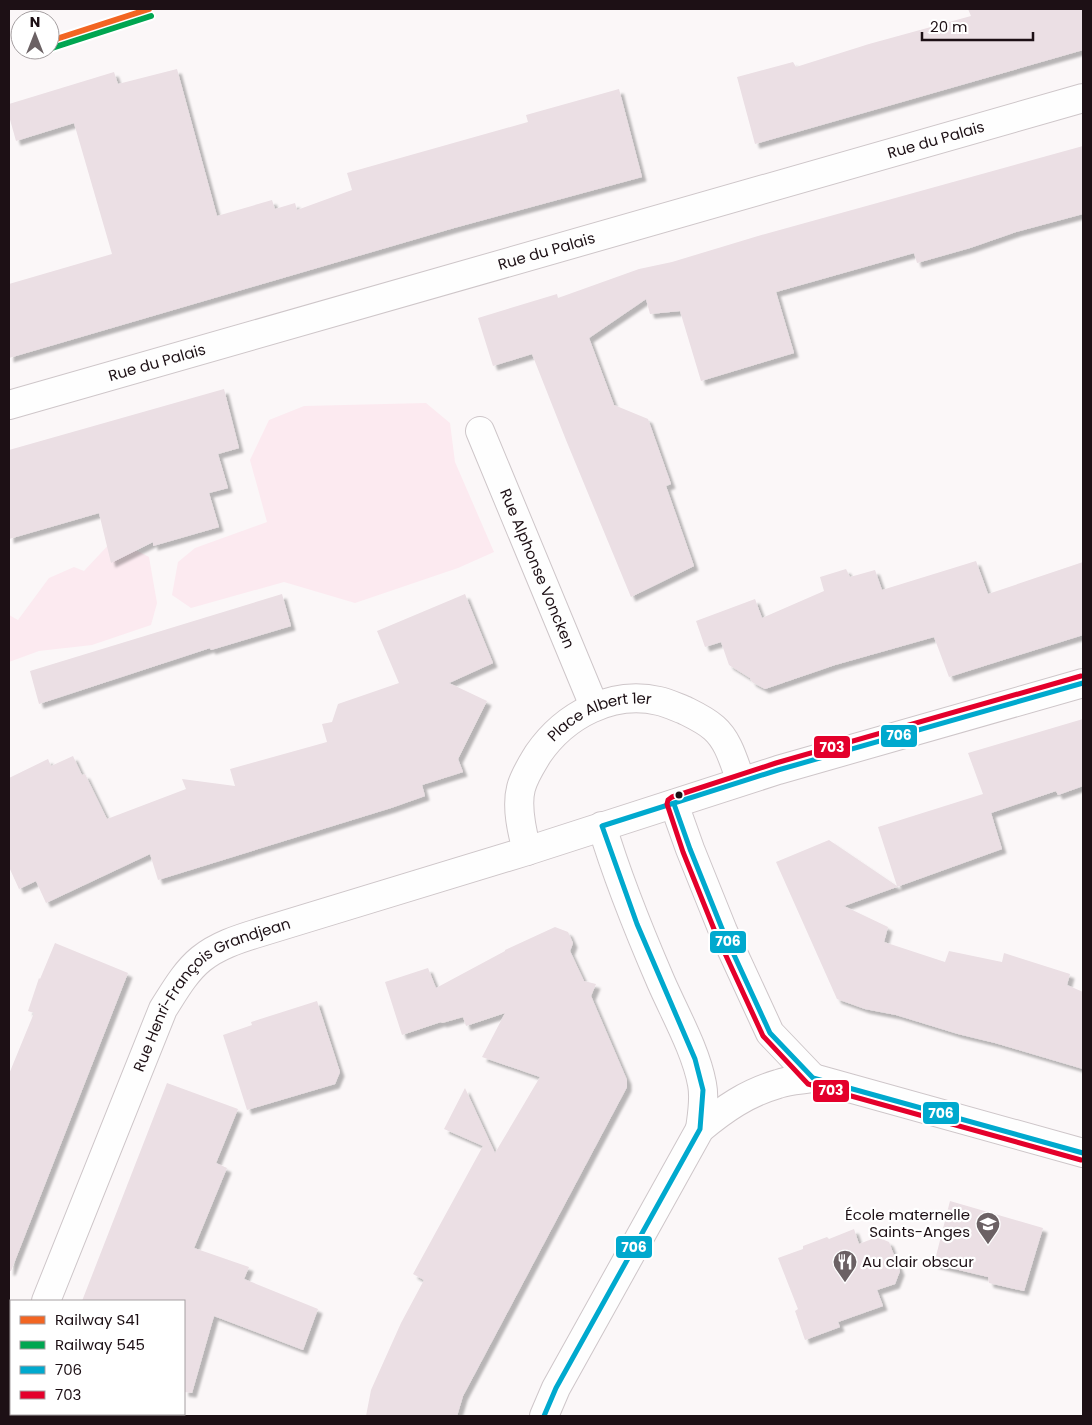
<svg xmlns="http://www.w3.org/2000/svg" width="1092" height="1425" viewBox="0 0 1092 1425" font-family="Poppins,sans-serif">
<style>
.green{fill:#fceaf0}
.building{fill:#ebdfe4;filter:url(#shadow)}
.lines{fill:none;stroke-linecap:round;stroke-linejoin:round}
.street-casing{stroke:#cec6c9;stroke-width:30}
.primary-casing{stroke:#cec6c9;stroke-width:30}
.street{stroke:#fefefe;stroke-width:28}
.primary{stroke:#fefefe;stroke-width:28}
.bus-1-casing{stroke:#fff;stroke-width:9}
.bus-2-casing{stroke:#fff;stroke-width:9}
.bus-1{stroke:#00a9ce;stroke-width:5}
.bus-2{stroke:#e4002b;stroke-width:5}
.rail-1-casing{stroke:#fff;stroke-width:10}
.rail-2-casing{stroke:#fff;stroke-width:10}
.rail-1{stroke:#f26522;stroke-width:6}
.rail-2{stroke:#00a651;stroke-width:6}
.bus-dot{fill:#1d1015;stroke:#fff;stroke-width:2}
.labels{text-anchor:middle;stroke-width:4.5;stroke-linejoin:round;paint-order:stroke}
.street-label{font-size:15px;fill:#1d1015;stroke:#fff}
.poi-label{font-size:15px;fill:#1d1015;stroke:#fff;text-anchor:end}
.line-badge{stroke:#fff;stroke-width:2}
.badge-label{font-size:14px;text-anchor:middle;font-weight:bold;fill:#fff}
</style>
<defs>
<filter id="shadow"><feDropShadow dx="4.5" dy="4.5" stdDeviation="1" flood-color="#0004"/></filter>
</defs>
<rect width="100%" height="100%" fill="#fbf7f8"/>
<!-- green -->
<g class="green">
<polygon points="426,403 450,423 455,462 494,552 458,568 355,603 284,582 191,608 172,595 178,562 195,548 267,522 250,460 269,420 304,406"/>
<polygon points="114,539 149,557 157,603 151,625 92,645 39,651 9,662 9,615 18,620 49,578 74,567 84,571"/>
</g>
<!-- building -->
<g class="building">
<polygon points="968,9 1083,9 1083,50 755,144 737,77 793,62 796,67 869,44 971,16"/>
<polygon points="177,69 217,216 272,200 275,209 295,203 297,210 352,190 347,173 528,122 526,115 619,89 642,177 454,228 9,358 9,284 112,254 74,123 16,141 9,116 9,104 114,72 118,84"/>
<polygon points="1083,146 1083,214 1016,232 970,248 917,263 914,253 776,292 794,353 701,381 680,311 650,314 646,299 589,338 614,405 648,419 671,484 666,486 694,566 631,597 566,440 532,354 493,366 478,318 557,294 558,298 639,269 672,262 758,236"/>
<polygon points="224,389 239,448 218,454 228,488 209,493 219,527 153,546 153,542 111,563 99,513 9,539 9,450"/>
<polygon points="976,561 988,594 1083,562 1083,635 949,677 934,637 835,665 765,689 752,682 750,678 729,665 721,642 705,647 696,621 755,599 762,618 824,591 820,577 846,569 850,577 875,570 882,590"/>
<polygon points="282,594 291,626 211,650 210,648 39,704 30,671"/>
<polygon points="465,594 493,663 449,683 487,701 458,759 463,772 422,785 425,796 391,808 158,880 150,854 46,903 36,881 19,889 9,867 9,778 48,759 51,766 73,756 82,775 85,774 107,819 186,789 182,779 235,786 230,769 327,742 322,724 332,722 338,704 399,683 377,631"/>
<polygon points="1083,719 1083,786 1058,795 1056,791 991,813 1002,849 844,906 888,927 884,942 945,962 949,951 1002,962 1004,953 1070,974 1067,985 1083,992 1083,1069 995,1043 958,1034 896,1015 865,1009 837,999 776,862 829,840 897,886 878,827 983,794 968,753"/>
<polygon points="555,927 568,932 573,943 570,951 584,981 596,984 591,996 627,1080 627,1087 463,1396 457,1416 366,1416 371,1390 401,1323 424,1280 413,1274 483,1146 444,1129 465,1088 495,1153 540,1077 482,1057 505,1013 466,1026 463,1017 442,1023 441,1022 402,1035 385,982 428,968 436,988 505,951 505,950"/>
<polygon points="55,943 128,973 11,1271 9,1271 9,1074 34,1013 28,1011 39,978 40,979"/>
<polygon points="317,1001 340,1072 335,1084 247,1110 223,1035 252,1025 251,1022"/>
<polygon points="167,1083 238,1109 216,1163 227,1168 194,1248 249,1267 244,1279 318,1309 303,1350 214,1316 192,1393 184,1392 184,1301 82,1301"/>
<polygon points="950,1201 1043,1228 1024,1291 989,1283 988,1277 934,1264"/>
<polygon points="854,1229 859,1244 877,1237 889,1242 900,1271 895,1284 877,1290 883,1306 838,1322 840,1327 805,1340 795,1311 798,1309 778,1258 803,1249 803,1246 827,1237 829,1239"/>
</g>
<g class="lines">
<defs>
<g id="street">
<path id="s1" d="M480 431 594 706"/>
<polyline points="674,804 690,849 723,931 770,1033 813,1078"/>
<path d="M602 826C618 880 639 931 661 982 675 1014 696 1051 702 1084 705 1099 702 1114 700 1129"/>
<path id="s2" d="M527 851C522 832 516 807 521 788 524 776 532 764 538 754 565 715 612 690 659 701 668 703 676 707 684 710 694 715 705 720 714 728 729 741 734 763 741 781"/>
<path id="s3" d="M46 1301 163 1009C174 992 185 972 201 959 217 946 238 939 258 933L527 851 778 770 1083 683"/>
<polyline points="9,1391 11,1385"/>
<path d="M544 1416 556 1388 700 1129C724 1109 747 1093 778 1084 789 1080 801 1080 813 1078L1083 1153"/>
</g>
<g id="primary">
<path id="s4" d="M9 405 1083 98"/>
</g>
</defs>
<!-- street casing -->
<use href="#street" class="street-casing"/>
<!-- primary casing -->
<use href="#primary" class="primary-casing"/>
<!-- street -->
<use href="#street" class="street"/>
<!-- primary -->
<use href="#primary" class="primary"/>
<defs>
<g id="bus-1">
<polyline points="674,804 690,849 723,931 770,1033 813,1078 1083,1153"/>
<polyline points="544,1416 556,1388 700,1129 703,1090 695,1059 637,924 602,826 778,770 1083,683"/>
</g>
<polyline id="bus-2" points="1081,676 776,763 672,797 668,800 667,804 683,852 716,934 763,1036 808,1084 1081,1160"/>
</defs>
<!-- bus-1 casing -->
<use href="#bus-1" class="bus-1-casing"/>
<!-- bus-2 casing -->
<use href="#bus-2" class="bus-2-casing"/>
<!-- bus-1 -->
<use href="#bus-1" class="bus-1"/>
<!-- bus-2 -->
<use href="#bus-2" class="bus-2"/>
<defs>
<polyline id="rail-1" points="50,41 149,9"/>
<polyline id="rail-2" points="52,48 151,16"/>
</defs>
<!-- rail-1 casing -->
<use href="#rail-1" class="rail-1-casing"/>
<!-- rail-2 casing -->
<use href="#rail-2" class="rail-2-casing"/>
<!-- rail-1 -->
<use href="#rail-1" class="rail-1"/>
<!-- rail-2 -->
<use href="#rail-2" class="rail-2"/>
</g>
<!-- icons -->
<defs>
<symbol id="school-pin" viewBox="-11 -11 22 30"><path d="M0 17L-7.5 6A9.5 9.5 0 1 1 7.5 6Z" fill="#6b6164" stroke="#fff"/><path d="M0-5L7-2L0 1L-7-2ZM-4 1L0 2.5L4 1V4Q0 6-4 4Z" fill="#fff"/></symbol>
<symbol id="restaurant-pin" viewBox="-11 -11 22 30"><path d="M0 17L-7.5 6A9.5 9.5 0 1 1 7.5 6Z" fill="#6b6164" stroke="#fff"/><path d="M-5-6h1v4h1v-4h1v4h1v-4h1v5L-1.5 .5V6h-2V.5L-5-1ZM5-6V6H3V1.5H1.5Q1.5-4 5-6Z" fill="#fff"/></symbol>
</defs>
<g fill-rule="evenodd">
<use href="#school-pin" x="974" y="1210" width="28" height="38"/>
<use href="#restaurant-pin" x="831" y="1248" width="28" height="38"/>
</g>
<!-- markers -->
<circle class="bus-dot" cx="679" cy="795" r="4.5"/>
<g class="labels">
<!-- street labels -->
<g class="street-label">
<text dy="5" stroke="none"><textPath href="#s4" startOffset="964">Rue du Palais</textPath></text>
<text dy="5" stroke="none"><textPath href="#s4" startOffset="559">Rue du Palais</textPath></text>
<text dy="5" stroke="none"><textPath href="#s4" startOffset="154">Rue du Palais</textPath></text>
<text dy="5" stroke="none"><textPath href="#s1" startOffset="149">Rue Alphonse Voncken</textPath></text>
<text dy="5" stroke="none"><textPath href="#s2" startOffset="178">Place Albert 1er</textPath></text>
<text dy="5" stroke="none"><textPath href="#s3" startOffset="361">Rue Henri-François Grandjean</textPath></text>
</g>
<!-- poi labels -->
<g class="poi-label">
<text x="970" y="1220">École maternelle<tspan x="970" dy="17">Saints-Anges</tspan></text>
<text x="862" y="1267" text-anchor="start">Au clair obscur</text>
</g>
</g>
<g class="line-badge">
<rect x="880" y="724" width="38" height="24" rx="5" fill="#00a9ce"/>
<rect x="813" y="735" width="38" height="24" rx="5" fill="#e4002b"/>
<rect x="709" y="930" width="38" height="24" rx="5" fill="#00a9ce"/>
<rect x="812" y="1079" width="38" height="24" rx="5" fill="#e4002b"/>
<rect x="922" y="1101" width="38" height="24" rx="5" fill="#00a9ce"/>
<rect x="615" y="1235" width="38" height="24" rx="5" fill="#00a9ce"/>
</g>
<g class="badge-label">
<text x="899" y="740">706</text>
<text x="832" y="752">703</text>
<text x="728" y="946">706</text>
<text x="831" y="1095">703</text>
<text x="941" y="1118">706</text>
<text x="634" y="1252">706</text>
</g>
<!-- border -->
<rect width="1092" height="1425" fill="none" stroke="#1d1015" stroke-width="20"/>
<!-- legend -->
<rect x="10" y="1300" width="175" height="115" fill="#ffffff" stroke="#a59fa1"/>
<rect x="20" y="1316" width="25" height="8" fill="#f26522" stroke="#a59fa1"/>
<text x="55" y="1325" font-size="15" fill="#1d1015">Railway S41</text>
<rect x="20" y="1341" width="25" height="8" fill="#00a651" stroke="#a59fa1"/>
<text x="55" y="1350" font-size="15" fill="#1d1015">Railway 545</text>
<rect x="20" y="1366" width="25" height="8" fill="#00a9ce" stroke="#a59fa1"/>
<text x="55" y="1375" font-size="15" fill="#1d1015">706</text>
<rect x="20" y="1391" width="25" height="8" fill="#e4002b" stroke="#a59fa1"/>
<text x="55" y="1400" font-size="15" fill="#1d1015">703</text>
<!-- north arrow -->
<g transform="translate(35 35)"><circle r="24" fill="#ffffff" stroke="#a59fa1"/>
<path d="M0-4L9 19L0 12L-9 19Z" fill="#6b6164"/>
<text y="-8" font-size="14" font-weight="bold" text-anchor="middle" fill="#1d1015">N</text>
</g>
<!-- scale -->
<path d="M922 32v8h111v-8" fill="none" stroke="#1d1015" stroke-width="2.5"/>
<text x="930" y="32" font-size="15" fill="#1d1015" stroke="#ffffff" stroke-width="4" paint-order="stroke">20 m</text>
</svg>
